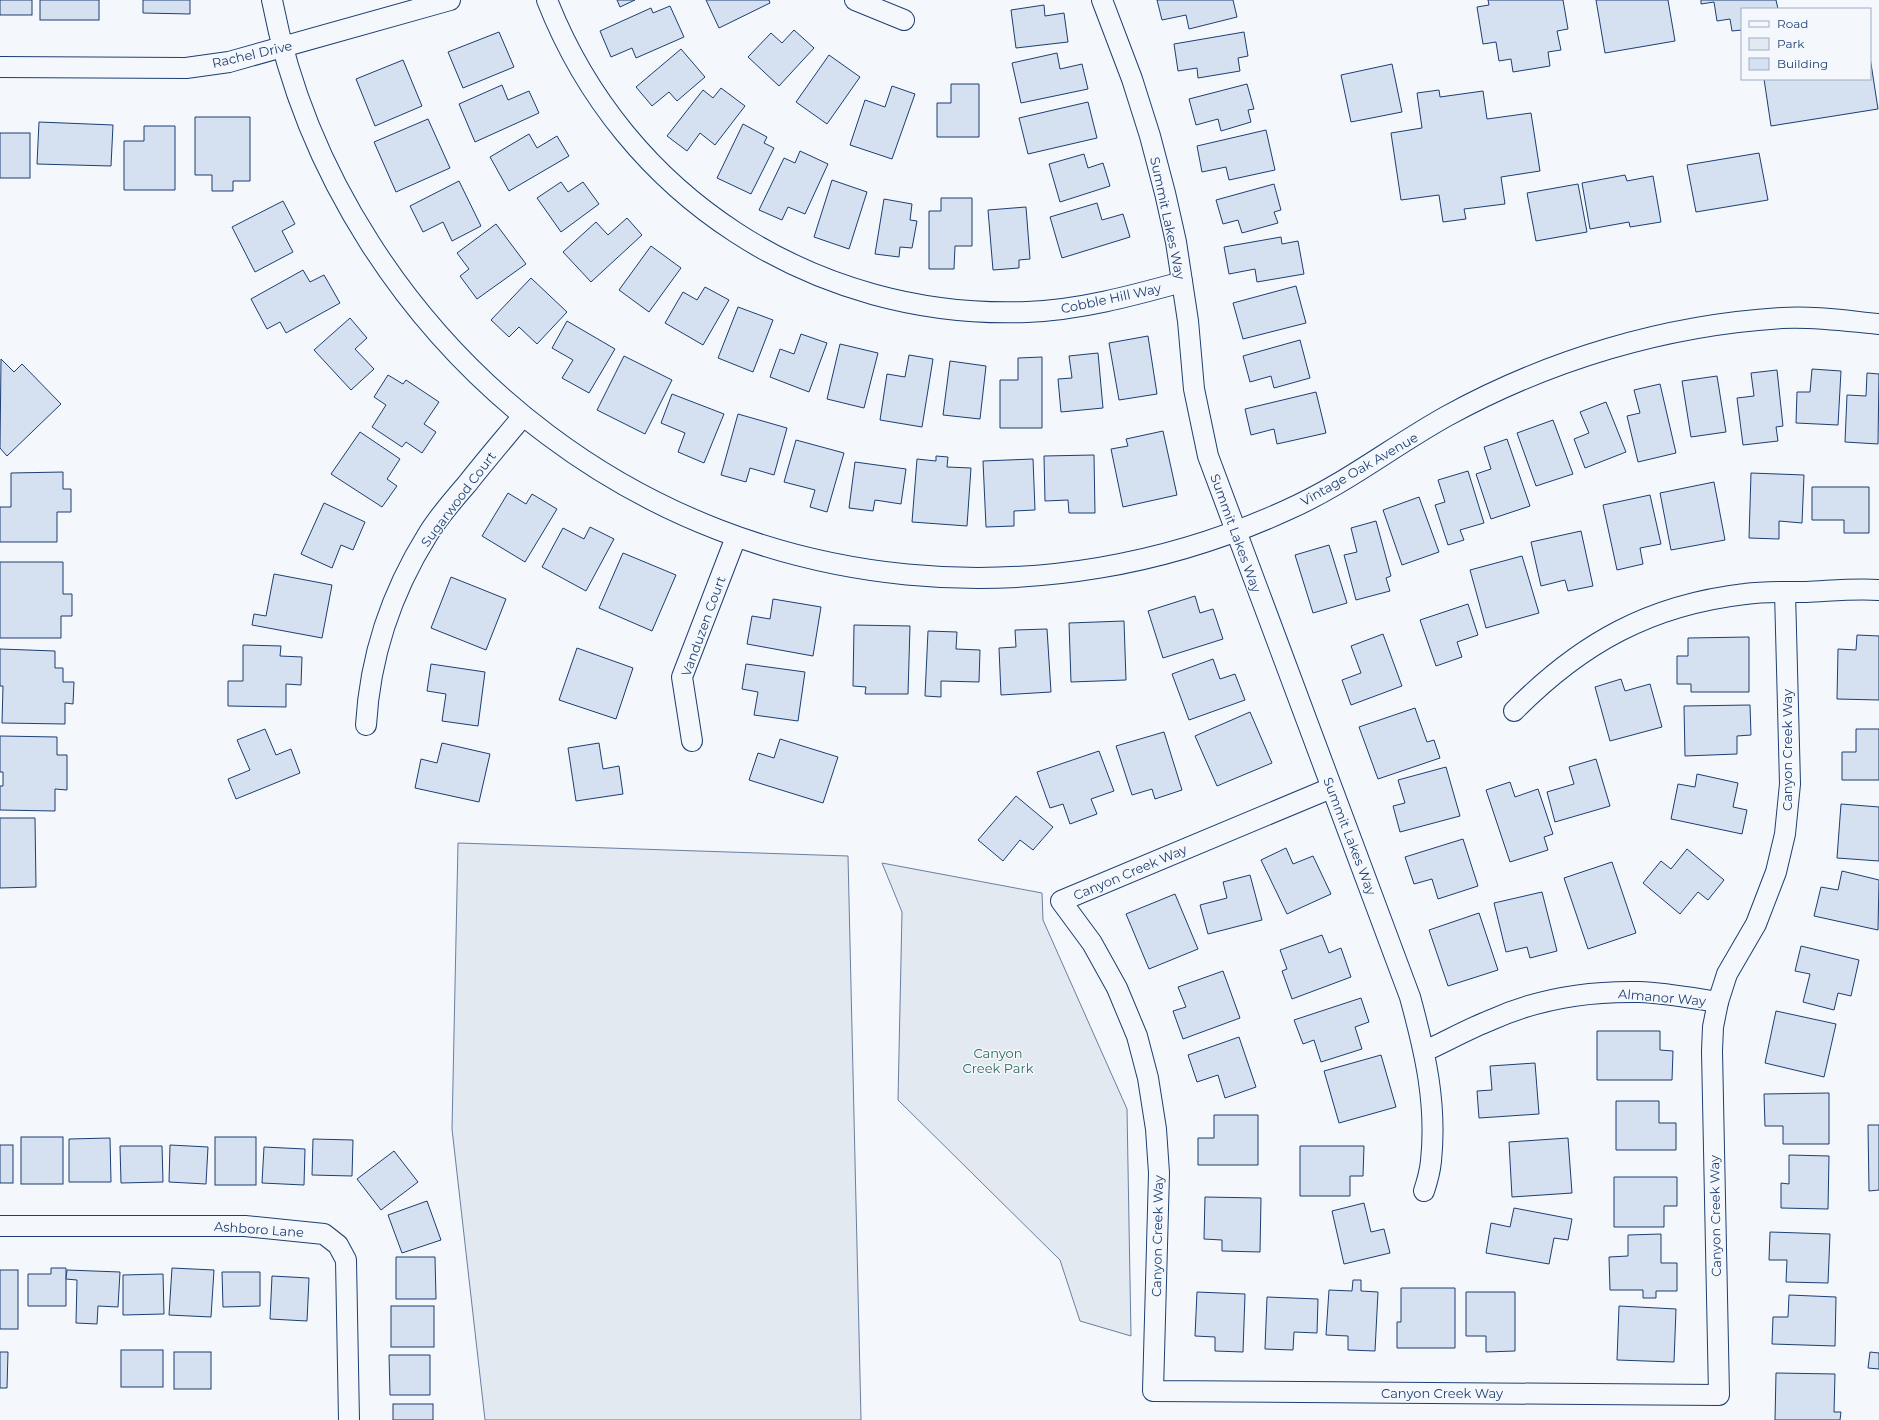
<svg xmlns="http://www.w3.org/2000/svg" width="1879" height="1420" viewBox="0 0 1879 1420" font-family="Montserrat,sans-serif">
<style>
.green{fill:#e3e9f0;stroke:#687fa3}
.building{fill:#d5e0f0;stroke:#1d3f73}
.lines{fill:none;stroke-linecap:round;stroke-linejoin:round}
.minor-casing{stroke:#1d3f73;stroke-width:22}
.minor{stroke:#f4f7fb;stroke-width:20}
.labels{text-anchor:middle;stroke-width:3;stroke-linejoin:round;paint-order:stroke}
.street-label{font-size:13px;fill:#1d3f73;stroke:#f4f7fb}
.park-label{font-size:13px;fill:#2c6c60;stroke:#f4f7fb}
</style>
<rect width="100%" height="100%" fill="#f4f7fb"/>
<!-- green -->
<g class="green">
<polygon points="458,843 848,856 861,1420 485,1420 452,1129"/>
<polygon points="882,863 1042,893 1043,920 1127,1109 1131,1336 1080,1321 1060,1260 898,1100 902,912"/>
</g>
<!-- building -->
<g class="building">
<rect x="0" y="0" width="32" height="15"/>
<rect x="40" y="0" width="59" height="20"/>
<polygon points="143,0 190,0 190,14 143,13"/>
<polygon points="617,0 635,0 620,7"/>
<polygon points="706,0 769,0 770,3 719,28"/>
<polygon points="1157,0 1233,0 1237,17 1189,29 1186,15 1162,20"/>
<polygon points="1488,0 1563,0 1568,29 1557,31 1561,50 1548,52 1550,66 1513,72 1511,59 1499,61 1496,42 1483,44 1477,7 1489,5"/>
<polygon points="1596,0 1668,0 1675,41 1605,53"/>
<polygon points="1701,0 1776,0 1778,9 1742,9 1742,30 1732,31 1730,19 1717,21 1714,2 1701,4"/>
<polygon points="1044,5 1045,16 1064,13 1068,42 1016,48 1011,10"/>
<polygon points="670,6 684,37 636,58 632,48 611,57 600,31 651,8 653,13"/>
<polygon points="794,30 814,48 779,86 748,57 771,33 782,43"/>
<polygon points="499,32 514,67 463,88 448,52"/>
<polygon points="1244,32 1248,56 1238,58 1240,71 1198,78 1197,68 1178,71 1174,44"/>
<polygon points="681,49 705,77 677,101 669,92 652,106 636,87"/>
<polygon points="1057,53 1060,69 1082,64 1088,89 1021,103 1012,63"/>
<polygon points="829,55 860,77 827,124 796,102"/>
<polygon points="1870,57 1878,109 1771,126 1764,79 1870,79"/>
<polygon points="403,60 422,106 375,126 356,79"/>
<polygon points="1392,64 1402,112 1351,122 1341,75"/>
<polygon points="951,84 979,84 979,137 937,137 937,103 951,103"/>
<polygon points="1247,84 1254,109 1248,110 1251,122 1221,131 1218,119 1196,125 1189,99"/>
<polygon points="502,85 508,100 529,91 539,113 475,142 459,104"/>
<polygon points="892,86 915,94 892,159 850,145 865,100 885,107"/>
<polygon points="721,88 745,106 715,145 700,133 687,151 667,136 703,90 713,98"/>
<polygon points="1439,90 1440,97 1483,91 1487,119 1531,113 1540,171 1501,177 1505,204 1464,209 1466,219 1443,222 1439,195 1401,200 1391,133 1422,128 1417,93"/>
<polygon points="1088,102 1097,138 1028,154 1019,118"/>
<polygon points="195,117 250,117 250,181 233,181 233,191 212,191 212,175 195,175"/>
<polygon points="428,119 450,168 396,192 374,142"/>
<polygon points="39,122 113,125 111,166 37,164"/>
<polygon points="743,124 767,137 764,143 774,148 751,194 717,178"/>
<polygon points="144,126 175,126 175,190 124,190 124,141 144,141"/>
<polygon points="1266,130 1275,170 1229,180 1226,167 1202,172 1197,146"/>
<rect x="0" y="133" width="30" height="45"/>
<polygon points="529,134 537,148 557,136 569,156 509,191 490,157"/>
<polygon points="800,151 828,164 805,214 788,207 782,220 759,210 784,158 795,163"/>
<polygon points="1759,153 1768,200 1696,212 1687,165"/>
<polygon points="1084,154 1088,168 1103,163 1110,186 1060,202 1049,164"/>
<polygon points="1625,175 1627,181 1653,176 1661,222 1630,227 1629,222 1590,229 1582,183"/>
<polygon points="832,180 867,192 849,249 814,237"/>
<polygon points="459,181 481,226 452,241 443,222 423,232 410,206"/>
<polygon points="561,182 568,192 583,182 599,204 561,232 537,198"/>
<polygon points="1274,184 1281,210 1274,212 1278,223 1242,233 1238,220 1223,224 1216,200"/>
<polygon points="1578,184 1587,232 1536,241 1527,193"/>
<polygon points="941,198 972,198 972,246 955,246 954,269 929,269 929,211 941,211"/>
<polygon points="884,199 912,204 910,220 917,221 912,248 900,247 899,257 875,254"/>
<polygon points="283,201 295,224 282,231 293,252 255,272 232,227"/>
<polygon points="1097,203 1102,220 1123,214 1130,237 1062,258 1050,217"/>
<polygon points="1026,207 1030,259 1019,260 1019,268 993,270 988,210"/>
<polygon points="627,218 642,235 591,282 563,252 596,222 608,235"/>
<polygon points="496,224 526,264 477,299 460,276 469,269 457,253"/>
<polygon points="1281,237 1282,244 1298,241 1304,274 1257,282 1255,269 1229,274 1224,247"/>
<polygon points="651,246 681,268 649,312 619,290"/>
<polygon points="303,270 310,282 324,275 340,303 286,333 280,322 267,329 251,299"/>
<polygon points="531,278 567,312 537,344 519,327 509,337 491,320"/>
<polygon points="1296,286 1306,323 1243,339 1233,303"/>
<polygon points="705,287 729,300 703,345 665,323 683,292 697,300"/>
<polygon points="738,307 773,320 753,372 718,358"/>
<polygon points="350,318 367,338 355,349 374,369 351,390 314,350"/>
<polygon points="567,321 615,349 589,393 562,378 573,360 552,348"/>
<polygon points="801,334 827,343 809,392 770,377 780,349 794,354"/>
<polygon points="1148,336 1157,394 1119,400 1109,343"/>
<polygon points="1300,340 1310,378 1274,388 1271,376 1250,382 1243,356"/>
<polygon points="840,344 878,353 864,408 827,399"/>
<polygon points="1098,353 1103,408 1061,412 1058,379 1072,378 1069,356"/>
<polygon points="909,355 933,359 922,427 880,420 887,374 905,377"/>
<polygon points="624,356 672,380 645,434 597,410"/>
<polygon points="1042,357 1042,428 1000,428 1000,380 1018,380 1018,358"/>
<polygon points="1,359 14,372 22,364 61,404 7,456 0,448"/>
<polygon points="950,361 986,366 980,419 943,415"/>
<polygon points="1812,369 1841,371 1838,425 1796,423 1797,392 1810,392"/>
<polygon points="1777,370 1783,426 1776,427 1778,441 1743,445 1737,398 1754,396 1751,373"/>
<polygon points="1867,373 1879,374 1878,444 1845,442 1847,395 1866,396"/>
<polygon points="388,375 403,384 406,380 439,402 424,424 436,432 422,453 406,442 402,447 372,427 386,405 374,397"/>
<polygon points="1717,376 1726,432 1691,437 1682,381"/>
<polygon points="1660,384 1676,453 1638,462 1627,416 1640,413 1634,390"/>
<polygon points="1316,392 1326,433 1277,444 1274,429 1251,435 1245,409"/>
<polygon points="672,394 724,414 704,463 678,452 685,433 661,423"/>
<polygon points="1606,402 1626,452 1585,468 1574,439 1589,433 1580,412"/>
<polygon points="738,414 787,428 774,475 750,468 746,482 721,475"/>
<polygon points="1553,420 1573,474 1536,486 1517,433"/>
<polygon points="1163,431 1177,495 1123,507 1111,449 1128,446 1126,439"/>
<polygon points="360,432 400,459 387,479 397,486 382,507 331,474"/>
<polygon points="1507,439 1530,506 1491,519 1476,474 1491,469 1484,447"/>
<polygon points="796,440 844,453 827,512 810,507 815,490 784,482"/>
<polygon points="1094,455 1095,513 1069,513 1068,500 1045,501 1044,456"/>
<polygon points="936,456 948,457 947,467 971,468 967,526 912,522 917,459 936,461"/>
<polygon points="1033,459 1035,510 1014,511 1014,526 986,527 983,461"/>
<polygon points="855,462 906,469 901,504 875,500 873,511 849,508"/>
<polygon points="1468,471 1484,523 1460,530 1464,540 1448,545 1435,505 1445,502 1438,480"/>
<polygon points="63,472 63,489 71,489 71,512 57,512 57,542 0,542 0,507 11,507 11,473"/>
<polygon points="1751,473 1804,475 1802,523 1779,521 1779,539 1749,538"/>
<polygon points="1714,482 1725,540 1671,550 1660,493"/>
<polygon points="1812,487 1869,487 1869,533 1844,533 1844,520 1812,520"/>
<polygon points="508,493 526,504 532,494 557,509 525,562 482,536"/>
<polygon points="1650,495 1661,544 1640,548 1643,564 1617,570 1603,505"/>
<polygon points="1419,497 1439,552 1402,565 1383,510"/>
<polygon points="324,503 365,522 353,550 341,545 332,568 301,554"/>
<polygon points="1376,521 1391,576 1386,578 1390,591 1356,600 1344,555 1357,552 1351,528"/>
<polygon points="590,527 614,539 586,591 542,567 563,528 584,539"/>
<polygon points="1581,531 1593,586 1568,591 1565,580 1541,586 1531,542"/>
<polygon points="1329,545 1347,603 1313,613 1295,555"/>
<polygon points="623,553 676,575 652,631 599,608"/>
<polygon points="1522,556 1539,613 1486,628 1470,570"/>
<polygon points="0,562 63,562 63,594 72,594 72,616 61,616 61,638 0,638"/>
<polygon points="274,574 332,585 322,638 252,625 254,614 266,616"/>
<polygon points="451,577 506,599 486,650 431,628"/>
<polygon points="1195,596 1200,613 1213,609 1223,639 1163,658 1148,611"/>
<polygon points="773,599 821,607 813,656 747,644 752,616 770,619"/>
<polygon points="1468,604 1478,635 1457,642 1462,657 1436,666 1420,620"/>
<polygon points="1124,621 1126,680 1071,682 1069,623"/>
<polygon points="854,625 910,626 908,694 865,694 866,687 853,686"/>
<polygon points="1047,629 1051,692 1001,695 999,648 1016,647 1015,630"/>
<polygon points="928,631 957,632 956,649 980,650 979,682 941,681 941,697 925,696"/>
<polygon points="1383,634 1402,686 1351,705 1342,680 1361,673 1351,646"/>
<polygon points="1857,635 1879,636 1879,700 1837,699 1838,649 1856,650"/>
<polygon points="1749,637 1749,692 1691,692 1691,684 1677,684 1677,656 1688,656 1688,638"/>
<polygon points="243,645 281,646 280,656 302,657 301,685 286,684 286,707 228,706 228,681 243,681"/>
<polygon points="577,648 633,668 616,719 559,700"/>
<polygon points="0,649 55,651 55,668 63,668 63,682 74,682 73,704 65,703 65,724 2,723 3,686 0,686"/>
<polygon points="1213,659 1220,679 1235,674 1245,700 1189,720 1172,674"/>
<polygon points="431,664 485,672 478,726 442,721 446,694 427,691"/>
<polygon points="746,664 805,672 798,721 754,715 758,692 742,689"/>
<polygon points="1621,679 1625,691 1650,684 1662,727 1610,741 1595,687"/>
<polygon points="1750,705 1751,735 1737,736 1737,754 1685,756 1684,706"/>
<polygon points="1415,708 1427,742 1434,740 1440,758 1378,779 1359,727"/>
<polygon points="1250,712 1272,763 1217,786 1195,736"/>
<polygon points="265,729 276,755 291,749 300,773 236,799 228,779 250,770 237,740"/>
<polygon points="1856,729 1879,729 1879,780 1842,780 1842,752 1856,752"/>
<polygon points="1164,732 1182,790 1155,799 1152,789 1132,795 1116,746"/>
<polygon points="0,736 57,737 57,755 67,755 67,790 55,789 55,811 0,810 0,786 3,786 3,772 0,772"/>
<polygon points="780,739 838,757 823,803 749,780 758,753 774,758"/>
<polygon points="442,743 490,754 479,802 415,788 421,759 437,763"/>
<polygon points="599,743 603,769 619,766 623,794 576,801 568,748"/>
<polygon points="1099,751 1114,791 1091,799 1097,814 1070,824 1063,804 1050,808 1037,772"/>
<polygon points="1596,759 1610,806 1555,822 1547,792 1574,784 1569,767"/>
<polygon points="1446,767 1460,816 1400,832 1393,806 1405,803 1398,780"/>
<polygon points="1697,774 1738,783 1733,807 1747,810 1742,834 1671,819 1678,784 1695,787"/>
<polygon points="1510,782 1515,797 1538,789 1553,834 1544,837 1548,850 1510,862 1486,790"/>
<polygon points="1016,796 1053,827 1033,850 1020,840 1003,861 978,840"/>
<polygon points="1841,804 1879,807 1879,861 1837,858"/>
<polygon points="0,818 35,818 36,887 0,888"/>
<polygon points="1463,839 1478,886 1438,899 1432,879 1414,884 1405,857"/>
<polygon points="1286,848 1293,864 1313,856 1331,894 1287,914 1261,860"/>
<polygon points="1687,849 1724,880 1708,900 1698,892 1680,914 1643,883 1661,861 1671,869"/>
<polygon points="1612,862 1636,933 1588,949 1564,878"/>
<polygon points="1842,871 1879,880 1878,930 1814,916 1821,887 1838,890"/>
<polygon points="1250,875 1262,920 1208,934 1200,905 1227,898 1223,882"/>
<polygon points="1542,892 1557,951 1530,958 1527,947 1506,952 1494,903"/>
<polygon points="1175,894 1198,949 1149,969 1126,914"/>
<polygon points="1479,913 1498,970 1448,986 1429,930"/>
<polygon points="1322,935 1329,953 1341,948 1351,977 1292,999 1282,971 1287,969 1280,950"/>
<polygon points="1801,946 1859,960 1851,996 1838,993 1834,1010 1803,1002 1810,974 1795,971"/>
<polygon points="1223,971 1240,1018 1183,1039 1173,1011 1186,1007 1178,987"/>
<polygon points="1361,998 1369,1022 1355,1027 1362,1049 1321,1062 1314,1040 1303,1044 1294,1020"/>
<polygon points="1776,1011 1836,1024 1824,1077 1765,1063"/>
<polygon points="1597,1031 1660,1031 1660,1050 1673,1051 1672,1080 1597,1080"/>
<polygon points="1239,1037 1256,1087 1225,1098 1218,1075 1197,1082 1188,1055"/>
<polygon points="1381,1055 1396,1107 1339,1123 1324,1071"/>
<polygon points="1535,1063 1539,1114 1479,1118 1477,1091 1492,1090 1490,1066"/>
<polygon points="1829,1093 1829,1144 1783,1144 1783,1126 1765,1126 1764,1094"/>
<polygon points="1616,1101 1659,1101 1659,1123 1676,1123 1676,1150 1616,1150"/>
<polygon points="1214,1115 1258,1115 1258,1165 1198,1165 1198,1138 1214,1138"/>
<polygon points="1868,1125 1879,1125 1879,1190 1869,1191"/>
<rect x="21" y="1137" width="42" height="47"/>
<rect x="215" y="1137" width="41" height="48"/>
<polygon points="110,1138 111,1182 69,1182 69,1139"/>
<polygon points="1568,1138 1572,1193 1512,1197 1509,1142"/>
<polygon points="313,1139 353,1140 352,1176 312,1175"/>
<rect x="0" y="1145" width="13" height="38"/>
<polygon points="170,1145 208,1147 206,1184 169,1182"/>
<polygon points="120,1146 162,1146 163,1182 121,1183"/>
<polygon points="1300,1146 1364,1146 1363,1176 1350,1176 1350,1196 1300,1196"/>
<polygon points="264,1147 305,1149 304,1185 262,1183"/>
<polygon points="394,1151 418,1182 381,1210 357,1179"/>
<polygon points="1789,1155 1829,1156 1828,1209 1781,1208 1781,1183 1789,1184"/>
<polygon points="1614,1177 1677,1177 1677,1206 1664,1206 1664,1227 1614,1227"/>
<polygon points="1205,1197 1261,1198 1260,1252 1222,1251 1222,1240 1204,1239"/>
<polygon points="427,1201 441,1240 402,1253 388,1215"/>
<polygon points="1364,1203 1371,1232 1384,1229 1390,1253 1344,1264 1332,1211"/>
<polygon points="1514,1208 1572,1219 1568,1240 1554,1238 1549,1264 1486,1253 1491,1223 1510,1227"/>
<polygon points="1770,1232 1830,1234 1828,1283 1786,1282 1787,1260 1769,1260"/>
<polygon points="1661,1234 1661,1263 1677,1263 1677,1291 1656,1291 1656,1298 1643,1298 1643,1290 1610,1290 1609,1257 1628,1256 1628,1235"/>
<polygon points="396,1257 435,1257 436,1299 396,1299"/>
<polygon points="51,1268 66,1268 66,1306 28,1306 28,1274 51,1274"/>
<polygon points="172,1268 214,1270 211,1317 169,1315"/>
<rect x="0" y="1270" width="18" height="59"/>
<polygon points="67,1270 120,1272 118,1307 98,1306 97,1324 76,1323 77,1280 66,1279"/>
<polygon points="222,1272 260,1272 260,1306 223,1307"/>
<polygon points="163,1274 164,1314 123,1315 123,1275"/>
<polygon points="272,1276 309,1278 307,1321 270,1319"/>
<polygon points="1353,1280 1361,1280 1361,1291 1378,1292 1375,1351 1348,1350 1348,1336 1326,1335 1329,1290 1352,1291"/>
<polygon points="1401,1288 1455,1288 1455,1348 1397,1348 1397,1322 1401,1322"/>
<polygon points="1197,1292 1245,1294 1243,1352 1215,1351 1215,1337 1195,1336"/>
<polygon points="1466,1292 1515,1292 1515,1351 1486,1352 1486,1336 1466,1336"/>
<polygon points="1789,1295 1836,1297 1835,1346 1772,1344 1773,1317 1788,1317"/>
<polygon points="1267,1297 1318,1299 1317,1333 1294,1332 1293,1350 1265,1349"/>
<rect x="391" y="1306" width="43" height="41"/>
<polygon points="1619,1306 1676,1309 1674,1362 1617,1360"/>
<rect x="121" y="1350" width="42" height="37"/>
<polygon points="0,1352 8,1352 7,1388 0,1388"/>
<rect x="174" y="1352" width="37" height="37"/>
<polygon points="1870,1352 1879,1353 1879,1369 1868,1368"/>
<polygon points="389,1355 430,1355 430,1395 390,1395"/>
<polygon points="1776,1373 1835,1374 1834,1412 1841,1412 1840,1420 1775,1420"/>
<rect x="393" y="1404" width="40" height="16"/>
</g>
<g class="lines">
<defs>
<g id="minor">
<path d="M272 0C305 173 408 330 548 435 762 596 1045 621 1287 510 1344 485 1393 446 1447 416 1549 360 1665 325 1782 318 1814 316 1847 321 1879 324"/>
<path d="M547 0C624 197 815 320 1027 312 1080 310 1131 296 1182 282"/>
<polyline points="855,0 904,20"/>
<path d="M1102 0 1132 79 1150 136 1165 193 1176 242 1188 321 1194 389 1208 456 1410 997C1425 1052 1437 1103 1431 1161 1430 1171 1427 1182 1424 1191"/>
<polyline points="0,67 186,68 229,62 450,0"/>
<path d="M1514 711C1581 643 1650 605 1745 594 1765 591 1786 592 1806 592 1830 591 1855 588 1879 590"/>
<path d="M366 725C370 656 391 593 428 534 439 516 453 500 467 484 485 461 504 439 523 416"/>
<polyline points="692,741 682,677 736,537"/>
<polyline points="1331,788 1061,901 1092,943 1117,988 1137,1036 1148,1078 1156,1129 1159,1173 1153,1391 1719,1395 1712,1051 1713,1027 1718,1002 1727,974 1756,924 1776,872 1785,834 1790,784 1785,592"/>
<path d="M1425 1051C1447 1041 1468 1029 1491 1020 1537 999 1589 991 1639 992 1666 993 1692 998 1718 1002"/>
<polyline points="0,1226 245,1226 324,1234 338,1245 346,1260 349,1420"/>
</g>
</defs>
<!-- minor casing -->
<use href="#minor" class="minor-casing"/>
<!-- minor -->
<use href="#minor" class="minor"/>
</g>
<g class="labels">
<!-- street labels -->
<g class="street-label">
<text transform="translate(252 54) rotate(-13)" y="5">Rachel Drive</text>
<text transform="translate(1168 218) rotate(78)" y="5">Summit Lakes Way</text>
<text transform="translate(1111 298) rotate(-12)" y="5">Cobble Hill Way</text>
<text transform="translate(1359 469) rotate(-30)" y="5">Vintage Oak Avenue</text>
<text transform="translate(458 499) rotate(-53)" y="5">Sugarwood Court</text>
<text transform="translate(1236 533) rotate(70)" y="5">Summit Lakes Way</text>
<text transform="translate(703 626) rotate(-70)" y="5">Vanduzen Court</text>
<text transform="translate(1787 750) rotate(-90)" y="5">Canyon Creek Way</text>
<text transform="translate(1350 836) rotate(69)" y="5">Summit Lakes Way</text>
<text transform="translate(1130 872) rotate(-23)" y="5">Canyon Creek Way</text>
<text transform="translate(1662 997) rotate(5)" y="5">Almanor Way</text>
<text transform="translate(1715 1216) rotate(-91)" y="5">Canyon Creek Way</text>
<text transform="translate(259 1229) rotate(4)" y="5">Ashboro Lane</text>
<text transform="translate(1157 1236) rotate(-89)" y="5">Canyon Creek Way</text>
<text x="1442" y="1398">Canyon Creek Way</text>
</g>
<!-- park labels -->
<g class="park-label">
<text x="998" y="1058">Canyon<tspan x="998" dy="15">Creek Park</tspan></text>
</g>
</g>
<!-- legend -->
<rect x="1741" y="8" width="130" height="72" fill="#f4f7fb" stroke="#9eadc5"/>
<rect x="1749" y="21" width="20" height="6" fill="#f4f7fb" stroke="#9eadc5"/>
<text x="1777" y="28" font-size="12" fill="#1d3f73">Road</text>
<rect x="1749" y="38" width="20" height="12" fill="#e3e9f0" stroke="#9eadc5"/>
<text x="1777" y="48" font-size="12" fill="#1d3f73">Park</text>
<rect x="1749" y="58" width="20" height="12" fill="#d5e0f0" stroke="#9eadc5"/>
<text x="1777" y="68" font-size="12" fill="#1d3f73">Building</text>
</svg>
